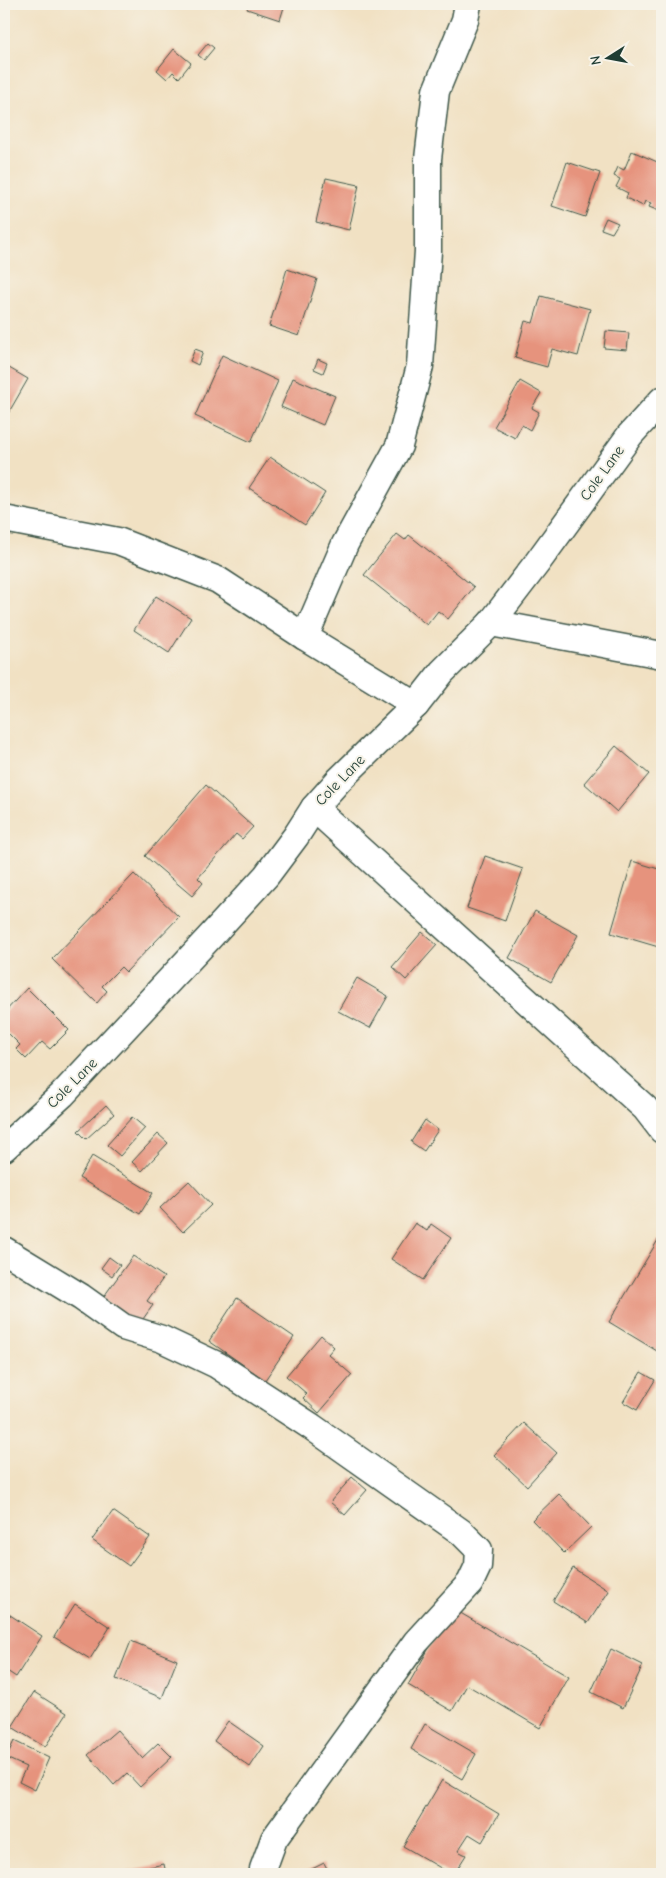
<svg xmlns="http://www.w3.org/2000/svg" width="666" height="1878" viewBox="0 0 666 1878" font-family="'Comic Neue',sans-serif">
<style>
.building{fill:#e6937d}
.lines{fill:none;stroke-linecap:round;stroke-linejoin:round}
.minor-casing{stroke:#3e5649;stroke-width:29}
.minor{stroke:#fff;stroke-width:26}
.labels{text-anchor:middle;stroke-width:4;stroke-linejoin:round;paint-order:stroke}
.street-label{font-size:15px;fill:#1f3d34;stroke:#f7f3e8}
</style>
<rect width="100%" height="100%" fill="#f7f3e8"/>
<filter id="ink" filterUnits="userSpaceOnUse"><feTurbulence type="fractalNoise" baseFrequency=".02" numOctaves="2"/><feDisplacementMap in="SourceGraphic" scale="10" xChannelSelector="R" yChannelSelector="G"/><feConvolveMatrix kernelMatrix="1 2 1 2 8 2 1 2 1" color-interpolation-filters="sRGB"/></filter>
<filter id="wash" filterUnits="userSpaceOnUse"><feTurbulence type="fractalNoise" baseFrequency=".0096" numOctaves="4" result="noise"/><feDisplacementMap in="SourceGraphic" scale="20" xChannelSelector="R" yChannelSelector="G"/><feGaussianBlur stdDeviation="1.12" result="paint"/><feColorMatrix in="noise" values="0 0 0 0 0 0 0 0 0 0 0 0 0 0 0 0 0 1.4 0 .05"/><feComposite in="paint" operator="in"/></filter>
<g filter="url(#wash)">
<rect width="100%" height="100%" fill="#f1e1c3"/>
<g id="blocks">
<!-- building -->
<g class="building">
<polygon points="249,4 285,4 280,20 247,9"/>
<polygon points="208,43 214,48 204,60 198,55"/>
<polygon points="174,49 191,63 179,78 173,72 167,79 157,70"/>
<polygon points="632,151 662,164 662,212 649,207 651,203 645,201 643,206 626,198 628,193 616,187 620,179 614,176 618,167 624,170"/>
<polygon points="567,162 600,173 585,217 552,206"/>
<polygon points="326,178 359,185 349,230 316,222"/>
<polygon points="606,218 618,223 612,233 601,229"/>
<polygon points="287,269 317,279 299,336 269,326"/>
<polygon points="541,296 590,309 578,356 552,349 547,367 515,358 525,321 533,323"/>
<polygon points="606,331 629,333 627,350 604,348"/>
<polygon points="195,349 203,352 198,365 190,361"/>
<polygon points="222,355 278,381 251,442 195,416"/>
<polygon points="318,359 327,363 323,373 314,369"/>
<polygon points="4,365 28,379 9,412 4,410"/>
<polygon points="293,378 335,396 323,425 281,407"/>
<polygon points="520,381 541,393 532,408 539,412 530,430 522,425 515,438 494,427"/>
<polygon points="270,457 325,493 305,525 249,488"/>
<polygon points="397,534 405,540 409,535 474,587 448,619 438,611 427,625 364,575"/>
<polygon points="156,596 191,618 169,653 134,630"/>
<polygon points="616,746 649,774 617,812 584,783"/>
<polygon points="206,785 253,827 242,839 236,834 198,878 203,883 192,896 145,856"/>
<polygon points="485,856 523,869 505,921 467,908"/>
<polygon points="632,861 662,870 662,948 611,933"/>
<polygon points="134,874 179,917 126,972 121,967 102,986 107,991 97,1003 52,959"/>
<polygon points="535,911 578,935 551,982 509,958"/>
<polygon points="422,932 437,945 406,980 392,967"/>
<polygon points="357,978 388,996 370,1028 338,1011"/>
<polygon points="27,988 69,1030 50,1049 42,1042 26,1059 16,1049 20,1045 4,1029 4,1013"/>
<polygon points="106,1105 114,1114 86,1139 78,1131"/>
<polygon points="132,1117 145,1128 120,1156 107,1145"/>
<polygon points="425,1120 438,1130 424,1151 411,1142"/>
<polygon points="158,1134 168,1143 142,1171 132,1162"/>
<polygon points="92,1156 153,1193 140,1214 79,1178"/>
<polygon points="189,1181 211,1205 183,1232 160,1208"/>
<polygon points="415,1223 427,1231 431,1224 451,1238 423,1280 391,1259"/>
<polygon points="658,1240 662,1242 662,1354 609,1322"/>
<polygon points="133,1256 164,1277 147,1301 153,1305 138,1326 102,1299"/>
<polygon points="109,1257 120,1265 112,1276 101,1268"/>
<polygon points="237,1298 294,1337 265,1380 209,1341"/>
<polygon points="321,1335 334,1347 328,1354 352,1375 319,1413 303,1398 307,1394 286,1376"/>
<polygon points="641,1372 655,1380 637,1410 623,1402"/>
<polygon points="524,1423 557,1453 527,1486 494,1455"/>
<polygon points="352,1477 367,1490 345,1515 330,1502"/>
<polygon points="559,1494 591,1527 564,1553 532,1520"/>
<polygon points="113,1511 150,1537 129,1566 92,1540"/>
<polygon points="573,1568 609,1591 588,1623 553,1601"/>
<polygon points="75,1604 110,1627 90,1659 54,1637"/>
<polygon points="452,1608 569,1677 540,1728 467,1685 452,1711 408,1685"/>
<polygon points="4,1611 42,1636 16,1677 4,1669"/>
<polygon points="131,1641 177,1660 162,1698 116,1679"/>
<polygon points="611,1649 643,1665 623,1708 591,1692"/>
<polygon points="34,1692 67,1713 45,1747 12,1727"/>
<polygon points="228,1721 264,1746 250,1767 214,1741"/>
<polygon points="425,1724 476,1754 462,1779 411,1749"/>
<polygon points="117,1730 142,1758 158,1743 172,1757 140,1787 127,1773 114,1785 88,1755"/>
<polygon points="14,1741 49,1758 35,1790 19,1782 26,1767 6,1758"/>
<polygon points="442,1780 499,1814 482,1842 469,1834 458,1851 466,1855 454,1874 451,1874 403,1846"/>
<polygon points="324,1863 330,1874 302,1874"/>
<polygon points="164,1864 166,1874 121,1874 121,1873"/>
</g>
</g>
</g>
<g filter="url(#ink)">
<use href="#blocks" fill-opacity="0" stroke="#3e5649" stroke-width="1"/>
<g class="lines">
<defs>
<g id="minor">
<polyline points="4,519 118,541 218,580 305,637"/>
<polyline points="491,623 662,655"/>
<polyline points="416,705 305,637 345,544 399,446 420,366 428,251 428,159 436,91 465,20 468,4"/>
<polyline points="314,808 645,1108 662,1130"/>
<polyline points="4,1148 62,1095 209,938 266,876 296,836 314,808 339,780 416,705 442,672 491,623 537,563 630,435 662,400"/>
<polyline points="4,1250 81,1297 123,1327 162,1339 217,1365 312,1427 461,1532 479,1550 478,1566 470,1583 416,1642 274,1839 263,1869 263,1874"/>
</g>
</defs>
<!-- minor casing -->
<use href="#minor" class="minor-casing"/>
<!-- minor -->
<use href="#minor" class="minor"/>
</g>
</g>
<g class="labels">
<!-- street labels -->
<g class="street-label">
<text transform="translate(602 473) rotate(-54)" y="5">Cole Lane</text>
<text transform="translate(340 780) rotate(-46)" y="5">Cole Lane</text>
<text transform="translate(72 1083) rotate(-45)" y="5">Cole Lane</text>
</g>
</g>
<!-- margin -->
<rect width="666" height="1878" fill="none" stroke="#f7f3e8" stroke-width="20"/>
<!-- north arrow -->
<g transform="translate(608 58) rotate(259)" stroke="#f7f3e8" stroke-width="4" paint-order="stroke">
<path d="M0-4L9 19L0 12L-9 19Z" fill="#1f3d34"/>
<text y="-8" font-size="14" font-weight="bold" text-anchor="middle" fill="#1f3d34">N</text>
</g>
</svg>
